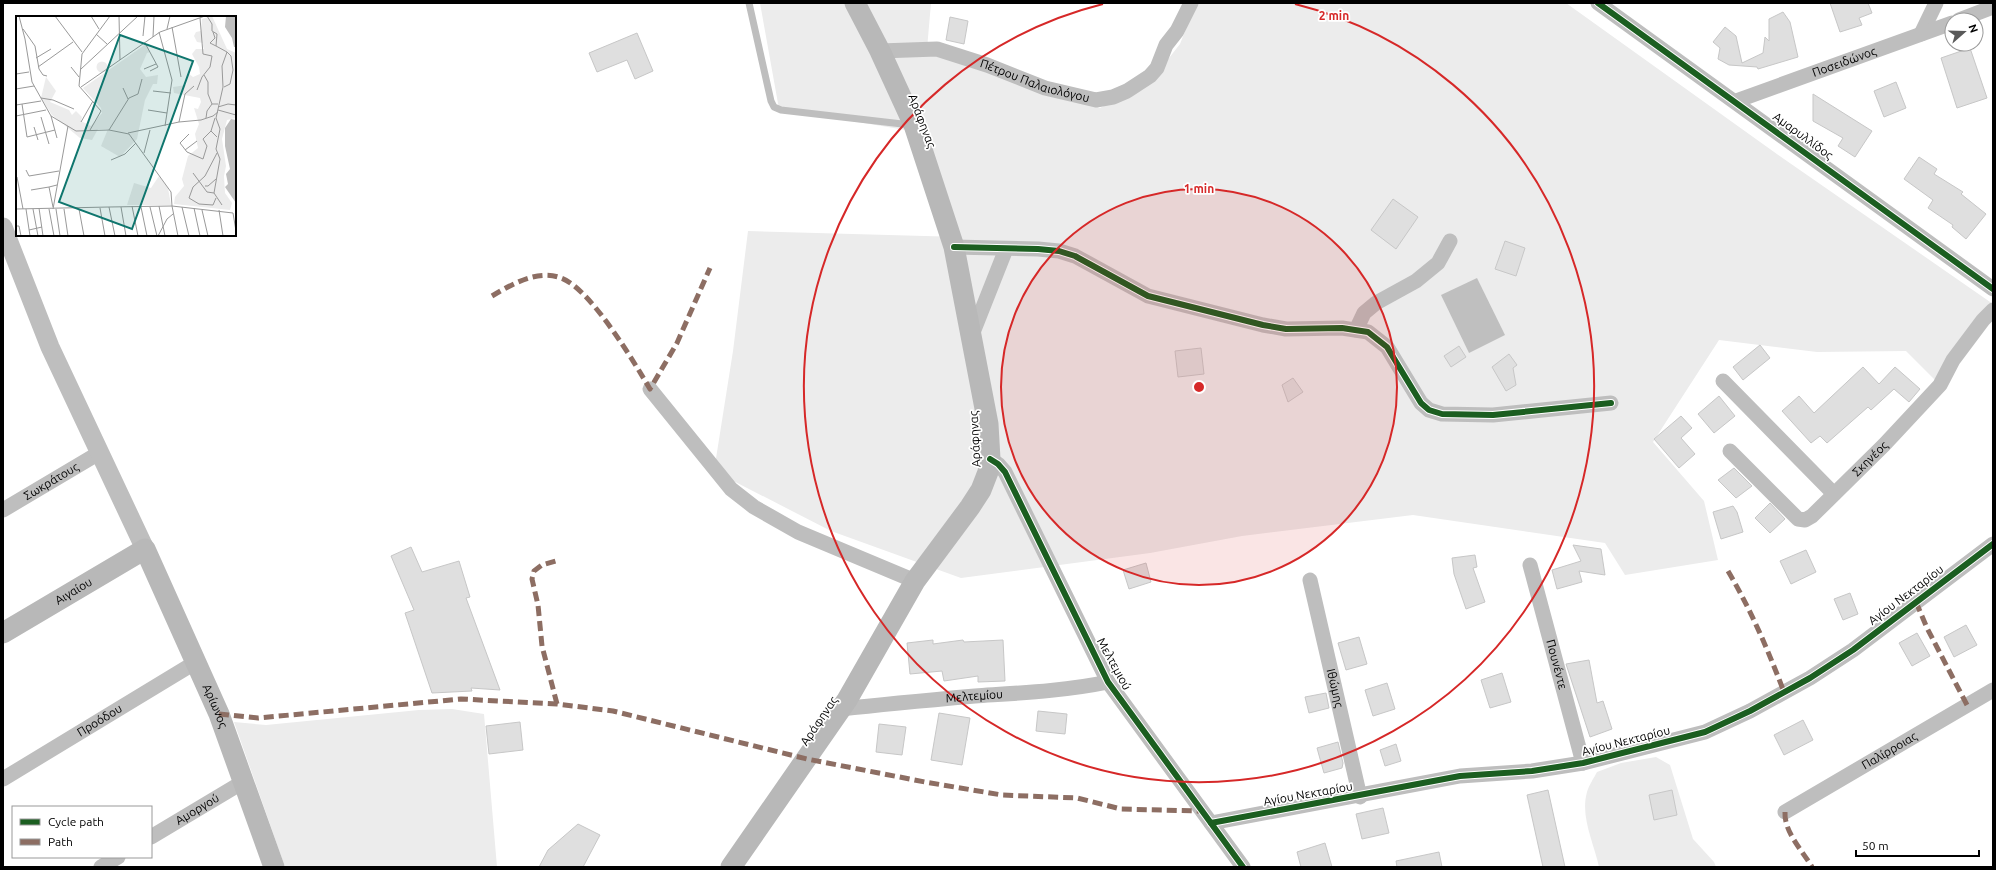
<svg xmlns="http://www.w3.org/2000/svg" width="1996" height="870" viewBox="0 0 1996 870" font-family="Ubuntu,sans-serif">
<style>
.green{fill:#ececec}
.water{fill:#bfbfbf}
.building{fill:#dfdfdf;stroke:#c7c7c7}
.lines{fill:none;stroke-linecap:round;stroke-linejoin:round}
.service{stroke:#bebebe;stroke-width:7}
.minor{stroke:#bebebe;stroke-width:15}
.tertiary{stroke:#bebebe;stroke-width:19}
.secondary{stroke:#b8b8b8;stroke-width:21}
.quiet{stroke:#8d6e63;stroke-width:5;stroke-dasharray:10 5;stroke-linecap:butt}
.cycleway-casing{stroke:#fff;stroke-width:8}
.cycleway{stroke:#1b5e20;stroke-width:6}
.ring{fill:none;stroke:#d62828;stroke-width:2}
.labels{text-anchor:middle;stroke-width:3.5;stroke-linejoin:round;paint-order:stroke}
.street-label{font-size:12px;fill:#000;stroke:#fff}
.inset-road{fill:none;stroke:#999;stroke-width:1}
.view{fill:#0f766e;fill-opacity:0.15;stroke:#0f766e;stroke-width:2}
.inset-edge{fill:none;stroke:#000;stroke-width:2}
.centre{fill:#d62828;stroke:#fff;stroke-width:2}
.ring-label{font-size:12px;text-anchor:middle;font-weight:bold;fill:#d62828;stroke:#fff;stroke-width:3.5;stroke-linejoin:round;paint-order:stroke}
</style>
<rect width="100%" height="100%" fill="#fff"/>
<!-- green -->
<g class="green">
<polygon points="760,3 931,3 927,49 1100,108 1151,81 1180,44 1196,3 1566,3 1784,159 1993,304 1938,383 1906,351 1817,352 1719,340 1653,442 1704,501 1718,560 1625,575 1605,543 1413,515 1242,536 1150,553 961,578 831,531 714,471 733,351 748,231 961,237 918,132 779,109"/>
<polygon points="452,709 484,714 497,867 285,867 234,722 266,725 419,710"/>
<path d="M1656 757 1670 765 1693 839 1714 862 1716 867H1599C1594 843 1580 817 1587 792 1589 785 1594 778 1597 772L1621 763Z"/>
</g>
<!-- water -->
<polygon class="water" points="1477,278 1505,335 1469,353 1441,295"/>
<!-- building -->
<g class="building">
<polygon points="1830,3 1868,3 1872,13 1859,18 1862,25 1840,32"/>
<polygon points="1783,12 1790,22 1798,57 1758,69 1757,67 1729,65 1718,59 1720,48 1713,42 1725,27 1736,36 1742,63 1763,53 1765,37 1769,41 1769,19"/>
<polygon points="950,17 968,21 964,44 946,40"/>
<polygon points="637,33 653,71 635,79 627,60 597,72 589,53"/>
<polygon points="1970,48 1987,98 1957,108 1941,58"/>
<polygon points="1896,82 1906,108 1884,117 1874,91"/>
<polygon points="1813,94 1872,131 1855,157 1838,146 1843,138 1813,121"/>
<polygon points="1919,157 1937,169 1934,174 1963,192 1961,194 1986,214 1966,239 1952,227 1953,225 1928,208 1933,200 1904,179"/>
<polygon points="1393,199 1418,217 1396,249 1371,230"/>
<polygon points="1505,241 1525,248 1516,276 1495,269"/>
<polygon points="1760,345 1770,358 1743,380 1733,367"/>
<polygon points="1459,346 1466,357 1451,367 1444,356"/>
<polygon points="1201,348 1204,374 1178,377 1175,351"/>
<polygon points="1509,354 1517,365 1513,368 1516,385 1506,391 1492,367"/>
<polygon points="1863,367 1879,384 1895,367 1920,389 1909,402 1894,389 1871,410 1868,407 1827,443 1820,436 1811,443 1782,411 1799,396 1814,413"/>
<polygon points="1293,378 1303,392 1288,402 1282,385"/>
<polygon points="1719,396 1735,416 1714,433 1698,414"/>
<polygon points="1681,416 1692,428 1681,438 1695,454 1679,468 1654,439"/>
<polygon points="1734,468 1752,486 1736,498 1718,480"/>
<polygon points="1770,503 1785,519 1770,533 1755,518"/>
<polygon points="1733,506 1737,512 1743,532 1721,539 1713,512"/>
<polygon points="1573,545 1601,549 1605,575 1579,571 1582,582 1557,589 1552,570 1581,561"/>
<polygon points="411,547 422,572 459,561 470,597 466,598 500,690 471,688 472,691 432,693 405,613 414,610 391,556"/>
<polygon points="1806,550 1816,572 1791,584 1780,561"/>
<polygon points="1475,555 1477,567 1473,568 1485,602 1466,609 1454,574 1452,558"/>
<polygon points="1146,563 1151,582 1129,589 1123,570"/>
<polygon points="1850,593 1858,614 1843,620 1834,599"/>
<polygon points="1966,625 1977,645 1954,657 1944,637"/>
<polygon points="1917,633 1930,656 1912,666 1899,643"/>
<polygon points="1359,637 1367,664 1346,670 1338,643"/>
<polygon points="933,640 933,644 963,640 964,642 1003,640 1005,681 978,682 978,676 944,681 942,671 910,674 907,643"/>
<polygon points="1589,660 1597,703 1603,701 1612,729 1590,737 1566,664"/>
<polygon points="1502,673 1511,702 1490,708 1481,680"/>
<polygon points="1387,683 1395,709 1373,716 1365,690"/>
<polygon points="1326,693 1329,708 1309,713 1305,697"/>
<polygon points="1038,711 1067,714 1065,734 1036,731"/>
<polygon points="939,713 970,718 962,765 931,760"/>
<polygon points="1803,720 1813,740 1784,755 1774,735"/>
<polygon points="520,722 523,750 489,754 486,726"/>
<polygon points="879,724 906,727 902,755 876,752"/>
<polygon points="1338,742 1343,763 1342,768 1324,773 1317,748"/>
<polygon points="1396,744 1401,761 1385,766 1380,750"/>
<polygon points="1548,790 1565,867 1543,867 1527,795"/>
<polygon points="1672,790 1677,815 1654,820 1649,795"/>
<polygon points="1383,808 1389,833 1362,839 1356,814"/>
<polygon points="578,824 600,835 583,867 539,867 548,850"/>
<polygon points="1325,843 1332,867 1301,867 1297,852"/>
<polygon points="1439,852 1442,867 1397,867 1396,861"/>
</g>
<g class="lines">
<!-- service -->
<polyline class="service" points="749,3 771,101 774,107 781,110 911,125"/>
<!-- minor -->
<g class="minor">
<polyline points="1598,3 1993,289"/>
<polyline points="1959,20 1993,7"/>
<polyline points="1921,34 1936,3"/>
<path id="s1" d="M880 51 937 49 987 65 1045 88 1096 100 1113 97 1127 91 1150 76 1157 68 1166 45 1177 31 1191 3"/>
<path id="s2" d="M1736 101 1952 23"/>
<polyline points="954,247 1038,249 1059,251 1075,256 1148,296 1263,325 1286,329 1342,328 1368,332 1387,347 1421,403 1429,410 1442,414 1493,415 1611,403"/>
<polyline points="1356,330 1364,313 1376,303 1416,281 1438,263 1450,241"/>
<polyline points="972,335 1006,249"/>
<polyline points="1723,381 1834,494"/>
<polyline points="650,389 731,489 754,507 798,532 915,581"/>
<path id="s3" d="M1730 451 1798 519 1805 520 1812 516 1884 445 1940 385 1953 360 1983 320 1993 310"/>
<polyline points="990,459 998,464 1005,472 1108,682 1243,867"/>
<path id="s4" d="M3 510 99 453"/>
<path id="s5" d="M1530 565 1583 763"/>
<path id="s6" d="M1310 580 1360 797"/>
<path id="s7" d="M841 709C886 704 930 700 975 696 1019 693 1065 691 1108 682"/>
<path id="s8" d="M3 779 196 662"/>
<path id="s9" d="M1785 812 1993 690"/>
<polyline points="1211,823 1460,776 1532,771 1583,763 1705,732 1750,711 1810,678 1853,650 1993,544"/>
<path id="s10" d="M151 837 243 782"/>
<polyline points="101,867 118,857"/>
</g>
<!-- tertiary -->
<polyline class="tertiary" points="3,227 50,347 145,549"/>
<!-- secondary -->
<g class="secondary">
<path id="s11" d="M3 633 145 549 219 714 274 867"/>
<polyline points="731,867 847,700 915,581 970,507 981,490 988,472 990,459 988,424 954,247 914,125 880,51 855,3"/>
</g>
<!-- quiet -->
<g class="quiet">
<path d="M492 296C512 284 538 269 561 278 590 288 634 362 650 389L677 343 710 268"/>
<path d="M1728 571C1751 610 1768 650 1784 692"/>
<polyline points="1916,602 1927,628 1967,705"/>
<polyline points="557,704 542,646 538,605 532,579 534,571 542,565 559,560"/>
<polyline points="219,714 258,718 461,699 557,704 613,711 807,759 925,782 1002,795 1077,798 1121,809 1201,811"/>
<path d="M1785 812C1784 832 1802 850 1812 867"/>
</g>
<defs>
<g id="cycleway">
<polyline points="1598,3 1993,289"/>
<polyline points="954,247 1038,249 1059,251 1075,256 1148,296 1263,325 1286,329 1342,328 1368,332 1387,347 1421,403 1429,410 1442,414 1493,415 1611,403"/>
<polyline points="990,459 998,464 1005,472 1108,682 1243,867"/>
<polyline points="1211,823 1460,776 1532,771 1583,763 1705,732 1750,711 1810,678 1853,650 1993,544"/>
</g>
</defs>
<!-- cycleway casing -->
<use href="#cycleway" class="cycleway-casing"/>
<!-- cycleway -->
<use href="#cycleway" class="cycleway"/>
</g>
<!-- distance rings -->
<circle cx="1199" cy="387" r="198" fill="#d62828" fill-opacity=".12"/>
<g class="ring">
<circle cx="1199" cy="387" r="198"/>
<path d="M1295 4A395 395 0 1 1 1103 4"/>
</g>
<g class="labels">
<!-- street labels -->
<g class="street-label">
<text dy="4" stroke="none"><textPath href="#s2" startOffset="115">Ποσειδώνος</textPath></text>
<text dy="4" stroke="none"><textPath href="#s1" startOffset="160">Πέτρου Παλαιολόγου</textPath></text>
<text transform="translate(922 121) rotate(69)" y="4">Αράφηνας</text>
<text transform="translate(1803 136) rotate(36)" y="4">Αμαρυλλίδος</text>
<text transform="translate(975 439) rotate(-93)" y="4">Αράφηνας</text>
<text dy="4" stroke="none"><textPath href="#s3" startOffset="193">Σκηνέος</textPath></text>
<text dy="4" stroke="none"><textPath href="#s4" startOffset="56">Σωκράτους</textPath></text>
<text dy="4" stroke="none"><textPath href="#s11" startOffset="82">Αιγαίου</textPath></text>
<text transform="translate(1906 595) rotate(-37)" y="4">Αγίου Νεκταρίου</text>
<text transform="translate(1114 664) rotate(61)" y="4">Μελτεμιού</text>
<text dy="4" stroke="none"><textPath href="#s5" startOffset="103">Πουνέντε</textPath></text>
<text dy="4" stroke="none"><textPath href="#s6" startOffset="111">Ιθώμης</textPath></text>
<text dy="4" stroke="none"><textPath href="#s7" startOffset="134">Μελτεμίου</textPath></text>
<text dy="4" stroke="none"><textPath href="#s11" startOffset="337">Αρίωνος</textPath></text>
<text dy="4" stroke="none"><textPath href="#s8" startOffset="113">Προόδου</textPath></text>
<text transform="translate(819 721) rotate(-56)" y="4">Αράφηνας</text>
<text transform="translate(1626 741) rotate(-14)" y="4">Αγίου Νεκταρίου</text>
<text dy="4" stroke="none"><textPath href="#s9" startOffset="121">Παλίρροιας</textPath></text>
<text transform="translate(1308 794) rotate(-10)" y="4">Αγίου Νεκταρίου</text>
<text dy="4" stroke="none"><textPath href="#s10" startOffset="54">Αμοργού</textPath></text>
</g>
</g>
<!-- overview -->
<g transform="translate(16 16)">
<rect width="220" height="220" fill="#fff"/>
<path d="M196 0 211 33 220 37V102L211 104 206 123 210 150 208 160 209 177 216 187 214 194 158 188 159 181 168 170 166 163 172 140 182 132 179 118 183 108 178 92 182 93 185 86 184 82 158 77 157 71 170 69 173 58 177 61 184 58 183 51 176 38 180 33H188L187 30V27L181 26 178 20 180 16 185 15 186 3ZM130 28 134 36 131 37 124 53 130 61 142 59 141 68H137L129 84 121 123 104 141 85 130 92 113H82L76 124 64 122 36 99 25 82 30 61 40 75 34 86 53 94 56 99 60 95 66 101 65 105 75 110 86 97 85 92 67 72ZM80.5 51a5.5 5.5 0 1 1 11 0a5.5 5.5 0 1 1-11 0ZM143 160 152 172 155 189H111L118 167 135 172Z" fill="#ececec"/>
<path d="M210 0H220V31H218L216 22 209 11ZM215 103 220 104V187L209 171 212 168 210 158 214 153 209 130V112Z" fill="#bfbfbf"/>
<path class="inset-road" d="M3 0 9 23 16 66 35 100 60 115 93 114 113 118 155 176 156 190 93 191 99 220M39 0 66 36M75 0 83 13M103 0 104 44M191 0 196 8V15L201 18 200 30 211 36 206 50 207 71 200 102 204 113 200 133 204 143 198 177M156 11 165 61M7 13 19 30 23 53 27 59 31 60M151 13 154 0M143 16 156 64 149 110M197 16 199 22 194 27 200 30M80 18 91 28M127 20 129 0M137 21 138 0M129 27 142 51 134 55M20 42 35 33M22 51 57 26M55 51 63 61M65 53 122 0M128 53 140 48M0 58 13 56M188 59 192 66V78L196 88H202M65 71 144 16 189 0M208 71 214 68 217 54 215 40 211 36M107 72 112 83M0 73 18 70M181 74 186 61 194 51 196 40 187 38 184 2M137 75 155 77M25 82 37 84 58 93M6 88 11 121 39 114M0 89 25 85M202 91 212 88 220 89M132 94 151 97M202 94 220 99M0 100 30 94M35 100 41 122M25 101 33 128M190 102 191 95 196 88M199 102 195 115 201 121M65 106 77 85M163 106 169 78 178 70M18 111 22 124M74 114 85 95 63 70 66 38 94 0M93 114 113 82 122 78 126 63M112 117 163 106 185 104 197 100 202 96M173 118 164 127 171 136 187 143 191 130 187 123 195 115M169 134 181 125M128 137 134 114M95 144 109 138 120 127M10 154 13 160 43 155M177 157 191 176 198 177 206 189M1 161 7 193M189 170H192L200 163M15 174 33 171M200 182 197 189 183 188 173 182 177 171 189 160 201 137M116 190 122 220M143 190 149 220M37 191 33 171 41 169M105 191 110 220M125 191 131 220M134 191 141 220M166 191 173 220M23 192 27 220M84 192 89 220M178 192 184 220M0 193 93 191M10 193 14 220M17 193 22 220M33 193 38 220M37 193 52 110M40 193 44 220M48 193 52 220M63 193 68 220M186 194 192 220M203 194 207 220M0 210H3L5 220M13 214 26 211M142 220 151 203 157 198M162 220 156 190 217 197 220 215"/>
<path class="view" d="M104 19 177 45 116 213 43 186Z"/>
<rect width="220" height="220" class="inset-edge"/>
</g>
<circle cx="1199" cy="387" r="6" class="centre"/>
<g class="ring-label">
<text x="1334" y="20">2 min</text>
<text x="1199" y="193">1 min</text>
</g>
<!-- border -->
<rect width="1996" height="870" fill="none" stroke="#000000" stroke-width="8"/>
<!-- legend -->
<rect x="12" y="806" width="140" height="52" fill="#ffffff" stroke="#999999"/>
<rect x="20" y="819" width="20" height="6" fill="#1b5e20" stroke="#999999"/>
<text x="48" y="826" font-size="12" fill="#000000">Cycle path</text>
<rect x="20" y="839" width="20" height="6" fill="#8d6e63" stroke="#999999"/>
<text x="48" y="846" font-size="12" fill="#000000">Path</text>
<!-- north arrow -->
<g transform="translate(1964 32) rotate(70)"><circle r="19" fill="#ffffff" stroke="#999999"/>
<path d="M0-3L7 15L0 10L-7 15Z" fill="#595959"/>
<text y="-6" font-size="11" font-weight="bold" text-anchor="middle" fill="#000000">N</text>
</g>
<!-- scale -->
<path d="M1856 850v6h123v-6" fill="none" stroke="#000000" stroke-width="2"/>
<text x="1862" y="850" font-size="12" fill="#000000" stroke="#ffffff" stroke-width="3" paint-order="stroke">50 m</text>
</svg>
